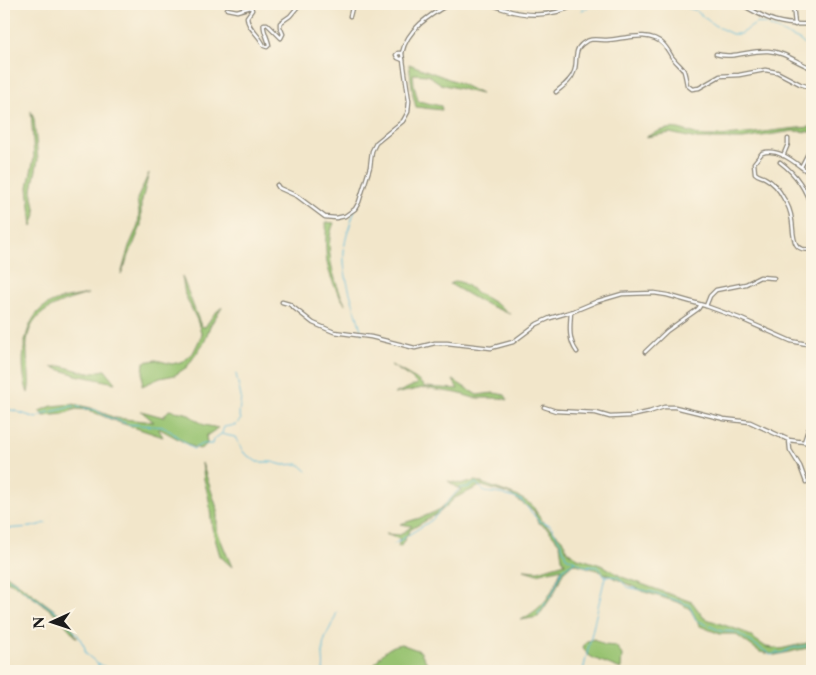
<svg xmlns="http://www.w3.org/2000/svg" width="816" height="675" viewBox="0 0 816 675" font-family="'Libre Caslon Text',serif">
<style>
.green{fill:#98c371;stroke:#5a7046}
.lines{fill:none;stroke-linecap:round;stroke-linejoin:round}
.stream{stroke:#5fbadc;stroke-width:1}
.minor-casing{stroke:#878173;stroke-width:5}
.minor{stroke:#fff;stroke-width:2.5}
</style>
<rect width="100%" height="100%" fill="#fcf5e5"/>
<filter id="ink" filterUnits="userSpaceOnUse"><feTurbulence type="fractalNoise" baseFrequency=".02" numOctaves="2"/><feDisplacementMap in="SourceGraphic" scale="10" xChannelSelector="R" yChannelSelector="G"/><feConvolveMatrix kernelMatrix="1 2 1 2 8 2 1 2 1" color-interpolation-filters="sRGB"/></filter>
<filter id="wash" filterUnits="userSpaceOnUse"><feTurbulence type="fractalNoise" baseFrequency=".0096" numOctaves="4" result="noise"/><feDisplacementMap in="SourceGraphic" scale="20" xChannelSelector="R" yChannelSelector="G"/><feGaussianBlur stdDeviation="1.12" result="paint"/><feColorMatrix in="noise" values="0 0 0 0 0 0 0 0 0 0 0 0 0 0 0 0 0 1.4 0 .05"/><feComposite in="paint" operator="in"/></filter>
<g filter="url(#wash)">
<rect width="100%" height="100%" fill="#f2e6ca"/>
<!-- green -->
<g class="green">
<polygon points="409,64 457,82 481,94 441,84 428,75 413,74 414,85 418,101 441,106 442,110 416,107 413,96"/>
<polygon points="31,111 34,119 38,160 32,190 36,214 32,227 28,187 34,157"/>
<path d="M812 127V132L793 131 743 139H697L670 133 646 137C652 134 660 130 667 129 680 126 692 135 705 136 741 137 776 129 812 127Z"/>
<polygon points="149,173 141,204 141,226 121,275 129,246 138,226 139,213 137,199"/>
<path d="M326 222 334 223C323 246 334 282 345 304 334 288 326 269 326 250 325 240 327 231 326 222Z"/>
<polygon points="182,276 201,326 205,327 214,314 222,307 210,326 205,341 187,367 175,375 160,378 142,386 144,362 156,360 172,364 184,361 193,353 202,335 197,320 185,295"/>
<path d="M455 281C464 282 468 287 476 292 489 300 498 304 510 314L481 302 450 284Z"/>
<path d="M88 294C54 304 23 313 27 355 28 368 31 381 28 393 19 369 21 319 47 305 59 298 75 297 88 294Z"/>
<polygon points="391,365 416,379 425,387 458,389 453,380 477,395 494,393 505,395 508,400 501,398 474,398 457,393 423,388 394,394 417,384 411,378"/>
<polygon points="61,366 88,373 105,370 115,383 76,375 52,367"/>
<polygon points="73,404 91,408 115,418 154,422 141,411 163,417 169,410 186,413 204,425 218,428 206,436 207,444 200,449 193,447 158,428 163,437 118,422 88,410 76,409 63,414 44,416 39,411 52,406"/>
<polygon points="202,463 217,508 217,531 232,567 220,556 212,528 209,500 204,479"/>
<path d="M448 481 463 484 476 481 519 497 532 505 542 521 564 541 567 551 578 558 604 566 622 577 692 602 704 618 744 632 766 647 780 649 812 642V647L775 655 760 652 735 634H720L700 626 690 609 680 603 645 592 597 570 573 563 563 572 554 593 538 617 521 620C547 605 551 595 562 568L537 574 524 570 538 571 565 563 562 559 560 544 547 528 538 522 534 511 509 494 482 486 478 487 455 498 440 512 410 530 401 546 398 547 400 539 385 534 400 535 412 526 400 524 423 517 439 510 461 490Z"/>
<polygon points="4,573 68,620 77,638 56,614 16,585 4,580"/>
<polygon points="594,639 604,645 616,646 622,655 621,669 593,658 587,654 583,647 587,641"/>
<path d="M401 644 420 651 427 663 423 671H392L394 668 384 671H371C377 658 387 646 401 644Z"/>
</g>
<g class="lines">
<!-- stream -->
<g class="stream">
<polyline points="674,4 695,10 714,25 732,34 740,34 757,23 764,24 799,40 812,51"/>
<polyline points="582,10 595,4"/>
<path d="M355 209C351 223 345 237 344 251 342 278 356 308 362 334"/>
<polyline points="4,415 8,410 12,410 36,418 45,413 64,409 72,406 96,410 107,417 128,424 165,427 193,449 202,444 212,444 213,440 221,434 235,437 244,453 257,462 272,462 283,465 299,464 307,471"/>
<polyline points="222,433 224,427 236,425 241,419 239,413 241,397 236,374"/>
<polyline points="4,529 31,527 46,523"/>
<polyline points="394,544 432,520 460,488 469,487 476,483 485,492 501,494 521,500 539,521 550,525 561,543 566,557 575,561"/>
<polyline points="4,576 16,582 18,586 29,594 58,613 78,635 85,648 85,653 98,664 100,671"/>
<polyline points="538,614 552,594 562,570 575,561 584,566 598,567 605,576 618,577 627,587 656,593 689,605 696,620 721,631 736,632 771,655 776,653 782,653 792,648 812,645"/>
<polyline points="98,663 112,671"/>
<path d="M323 671C325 662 321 652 324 642 327 631 334 623 337 612"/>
<polyline points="583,671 605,577"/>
</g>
</g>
</g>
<g filter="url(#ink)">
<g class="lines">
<defs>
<g id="minor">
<path d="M490 4C518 16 548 20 577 4"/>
<path d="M741 4C768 20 780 26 812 24"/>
<polyline points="793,4 795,25"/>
<path d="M227 9 237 11 251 7 252 10 247 17C247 28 260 35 264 46L267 47 269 45C268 38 262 29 264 24H267L281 38 283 34 280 27V23L290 16 300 4"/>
<polyline points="350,16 353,4"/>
<polyline points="402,53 398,53 396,55 398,58 403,60"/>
<path d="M716 54C734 59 749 50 768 51 785 52 797 63 812 68"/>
<path d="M556 92C563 86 571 81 574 72 578 63 573 51 582 44 590 37 598 40 607 40 624 39 649 30 663 44 667 48 669 52 672 57 684 72 683 63 687 85L692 89 699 88 720 76 739 75 765 70 777 72 800 84 812 88"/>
<polyline points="783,156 788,144 788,139"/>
<path d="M780 162C796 174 807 191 812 210"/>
<polyline points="801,167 812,146"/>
<path d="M812 175C798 166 781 147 762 153L754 163 755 173C758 176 761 176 765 178 773 182 780 191 784 199 789 206 791 213 792 221 794 234 791 253 811 249L812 247"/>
<path d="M277 185 279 188 297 196 325 217 336 218 345 216 355 209 359 202 370 167 372 151 376 143 403 121 408 112 409 101 402 53C407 29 430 15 449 4"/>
<polyline points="282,302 289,304 313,323 334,332 371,337 415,348 435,343 447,343 491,348 513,342 537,324 550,318 574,311 598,301 622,294 654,293 667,295 706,306 739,318 791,341 812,345"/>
<polyline points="706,306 710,296 716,290 746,284 760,277 774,278"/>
<path d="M571 312C570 326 568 340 577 352"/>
<polyline points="645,352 667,331 698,309 700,306"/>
<polyline points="544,407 556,411 596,413 610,417 631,416 649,412 664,407 675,407 724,419 750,422 789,440 812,443"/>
<polyline points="789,440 790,450 800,466 806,482"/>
<polyline points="804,442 808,430 812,427"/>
</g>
</defs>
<!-- minor casing -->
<use href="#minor" class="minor-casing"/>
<!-- minor -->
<use href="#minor" class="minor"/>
</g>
</g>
<!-- margin -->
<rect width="816" height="675" fill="none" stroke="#fcf5e5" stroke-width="20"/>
<!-- north arrow -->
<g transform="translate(52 622) rotate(267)" stroke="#fcf5e5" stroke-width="4" paint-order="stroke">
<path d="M0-4L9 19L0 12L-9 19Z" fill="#1c1c1c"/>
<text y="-8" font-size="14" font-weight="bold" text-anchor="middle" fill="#1c1c1c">N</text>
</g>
</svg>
